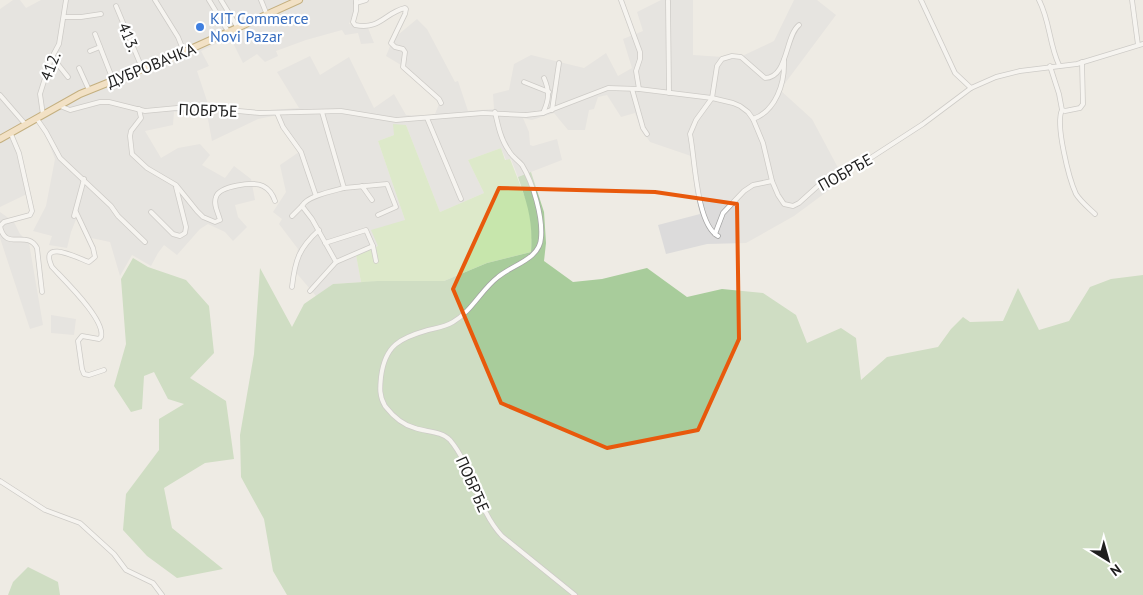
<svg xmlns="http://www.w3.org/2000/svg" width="1143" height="595" viewBox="0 0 1143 595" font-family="'PT Sans',sans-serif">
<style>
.residential{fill:#dcdbdb}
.grass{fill:#c7e6ac}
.forest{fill:#a8cc9b}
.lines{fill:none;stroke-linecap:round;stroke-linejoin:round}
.street-casing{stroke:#a5a5a5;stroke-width:5.5}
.primary-casing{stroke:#906807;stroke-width:8}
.street{stroke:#fff;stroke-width:4}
.primary{stroke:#f7d5a1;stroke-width:6}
.marked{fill:none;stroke:#e8590c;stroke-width:4;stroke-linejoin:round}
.shop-dot{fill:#3f7fe0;stroke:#fff;stroke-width:2}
.labels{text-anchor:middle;stroke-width:4.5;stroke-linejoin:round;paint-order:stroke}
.shop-label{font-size:16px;fill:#366cbe;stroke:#fff;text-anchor:start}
.street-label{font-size:16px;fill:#1e1e1e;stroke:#fff}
</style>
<rect width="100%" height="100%" fill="#eeebe4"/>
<!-- residential -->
<g class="residential">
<polygon points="13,0 20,0 26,8 41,0 369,0 356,6 349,24 368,28 374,43 361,44 358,33 345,35 342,30 306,40 276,51 278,56 265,62 257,54 243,63 230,37 201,51 209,66 197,71 209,107 254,111 299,108 277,72 310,56 320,75 349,57 374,108 394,94 406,115 430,116 435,114 441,99 406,68 386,56 393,39 417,19 427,29 455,82 458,81 468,111 494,109 493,94 509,90 514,64 531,55 584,68 606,53 618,76 632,68 623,39 643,31 637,12 661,0 693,0 693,55 738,58 774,41 794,0 817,0 836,15 780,90 812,119 844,179 794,216 746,243 707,244 666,254 658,225 700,214 695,192 691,156 650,142 641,129 635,113 621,117 607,95 598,97 594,109 589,110 585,130 568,130 554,113 532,120 523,118 529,132 530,145 533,146 557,139 562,160 518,177 511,159 506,160 501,148 468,160 484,193 440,212 406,125 394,135 378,141 405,220 378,246 356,255 361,282 333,284 316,296 293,269 298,249 279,224 282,219 273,212 286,192 280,165 299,152 283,125 278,115 258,119 212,141 207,114 174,112 173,125 145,131 161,158 178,148 200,144 210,155 202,165 225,178 234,166 251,179 255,200 235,205 238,217 247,227 233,241 225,232 208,224 200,229 177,255 164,245 158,253 151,266 132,255 120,276 110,242 91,238 79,212 71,232 67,248 49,245 52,236 33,231 46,206 55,159 45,133 36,119 11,134 27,194 0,207 0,9"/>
<polygon points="0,212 14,222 20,234 29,243 43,325 30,329 0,238"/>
<polygon points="51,315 76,319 74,335 51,333"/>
</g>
<!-- grass -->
<polygon class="grass" points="393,124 406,125 440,212 484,193 468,160 501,148 505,160 510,159 530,210 532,237 531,252 487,263 444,281 361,282 356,255 378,246 371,230 405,220 378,141 394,135"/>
<!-- forest -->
<g class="forest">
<path d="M531 172 544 212 546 243 544 261 573 282 602 279 647 268 687 297 722 289 763 293 796 315 807 343 841 328 856 338 861 380 887 357 938 347 951 329 963 317 970 322 1003 321 1018 288 1039 330 1069 321 1090 287 1111 279 1143 275V595H287L273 571 264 519 241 477 240 435 254 354 260 268 292 327 304 304 333 284 378 281H444L487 263 531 252C533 221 528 206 518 177Z"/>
<polygon points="133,258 148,267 186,280 209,306 214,353 190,378 226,401 234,459 205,463 164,488 172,528 223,569 177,578 147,556 123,530 126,494 159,450 159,419 184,404 168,399 154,372 144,376 142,409 131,412 114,386 126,344 121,279"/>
<polygon points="28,567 58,582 60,595 8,595 13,582"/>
</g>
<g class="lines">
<defs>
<g id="street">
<polyline points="155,0 178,37 184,52"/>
<polyline points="209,0 229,33"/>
<polyline points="221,0 238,28"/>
<polyline points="261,0 267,15"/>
<path d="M356 0V11L353 22 355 25C381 30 384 13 405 8L406 9 405 14 391 43 395 47 403 49 405 52 403 67 439 99 441 103"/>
<polyline points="621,0 640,52 640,59 636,71 639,89"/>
<polyline points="921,0 955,73 971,88"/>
<path d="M1039 0C1050 21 1049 44 1059 65"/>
<polyline points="1132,0 1138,45"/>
<polyline points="668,1 669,93"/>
<polyline points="356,3 366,0"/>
<polyline points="116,6 142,68"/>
<polyline points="64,17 81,17 101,14"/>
<polyline points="95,34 113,80"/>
<polyline points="90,51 100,47"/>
<polyline points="52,57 68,77"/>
<polyline points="1050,66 1059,94 1062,110 1065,111 1080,108 1083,104 1082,62"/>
<polyline points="79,68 89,90"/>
<polyline points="524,82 549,92"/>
<polyline points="632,89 643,128 647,134"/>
<polyline points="0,95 26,125"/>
<polyline points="60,106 70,110 100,102 109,102 145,111 177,108 202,110 217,109 260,113 341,111 396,120 483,113 526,115 543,113 608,88 639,89 712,98 733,103 740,106 748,112 753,119 763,143 772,181 778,195 784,204 793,206 799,203 820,184 869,159 923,124 971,88 996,77 1020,71 1077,64 1143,44"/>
<path d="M139 109 141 118 131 131 130 136 132 154 147 168 176 185 197 211 203 217 215 222 220 220C218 212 213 205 216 197 219 186 254 181 263 186 269 189 273 195 275 201"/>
<polyline points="552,110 559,63"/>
<path d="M1062 110C1055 124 1069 179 1076 194 1081 202 1089 208 1095 214"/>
<path d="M322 112 344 188C333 191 307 196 302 206L312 219 336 262"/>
<path d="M495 112C498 126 501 140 509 151 512 157 518 160 522 165 533 183 543 217 541 238 540 259 512 265 498 277 481 290 472 311 453 322 445 327 436 328 428 330 400 338 385 345 381 377 380 387 379 396 385 406 392 415 403 425 415 428 426 432 442 431 450 440 474 469 476 508 502 536L575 595"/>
<polyline points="277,113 283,127 301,152 316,196"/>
<path d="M543 113C549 100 550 92 544 78"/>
<polyline points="43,115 40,94 51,59 59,44 66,0"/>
<polyline points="427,118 461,199"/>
<polyline points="37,119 46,132 60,158 111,206 118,216 145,242"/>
<path d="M753 119C776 111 785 83 784 60"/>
<path d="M11 134 19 153 32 211 30 215 4 222 0 226C5 252 27 229 37 248L42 292"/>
<polyline points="362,186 372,200"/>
<polyline points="344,188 387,184 396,207 378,215"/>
<path d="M76 212 93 248 95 257 89 262C80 259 38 237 52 267 64 280 106 320 101 337L99 339 82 336 78 341 82 369 84 374 89 375 104 370"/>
<polyline points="151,212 173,234 180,236 185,233 186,227 176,187"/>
<polyline points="74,216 84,179"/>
<polyline points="292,216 302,206"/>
<polyline points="715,234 723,213 744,191 753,185 772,181"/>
<path d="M718 236C696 224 695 157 690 134L696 120 712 98 717 66 722 59 732 56 741 57 765 78C788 78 785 36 799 25"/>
<polyline points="325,243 366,230 373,246 376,261"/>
<path d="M292 287C295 260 299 248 319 230"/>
<polyline points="310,291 336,262 373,246"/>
<polyline points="0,481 45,510 80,523 114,554 126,570 153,583 162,595"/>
</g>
<polyline id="primary" points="0,139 80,94 184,52 299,0"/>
</defs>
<!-- street casing -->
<use href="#street" class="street-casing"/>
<!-- primary casing -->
<use href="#primary" class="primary-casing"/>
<!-- street -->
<use href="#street" class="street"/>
<!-- primary -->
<use href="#primary" class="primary"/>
</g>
<!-- marked area -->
<path d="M0 0H1143V595H0ZM499 188 655 192 737 204 739 339 698 430 607 448 501 403 453 289Z" fill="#eeebe4" fill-opacity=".55" fill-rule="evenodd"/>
<path class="marked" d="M499 188 655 192 737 204 739 339 698 430 607 448 501 403 453 289Z"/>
<!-- markers -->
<circle class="shop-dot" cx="200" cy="27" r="5"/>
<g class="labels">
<!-- shop labels -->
<g class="shop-label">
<text x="210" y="24">KIT Commerce<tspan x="210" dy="18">Novi Pazar</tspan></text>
</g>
<!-- street labels -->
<g class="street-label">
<text transform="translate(129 37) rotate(67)" y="6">413.</text>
<text transform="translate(151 65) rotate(-22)" y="6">ДУБРОВАЧКА</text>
<text transform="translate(50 66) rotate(-69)" y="6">412.</text>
<text transform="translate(208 110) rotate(2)" y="6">ПОБРЂЕ</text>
<text transform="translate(845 172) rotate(-29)" y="6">ПОБРЂЕ</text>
<text transform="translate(473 484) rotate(66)" y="6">ПОБРЂЕ</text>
</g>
</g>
<!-- north arrow -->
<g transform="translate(1108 560) rotate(143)" stroke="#ffffff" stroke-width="4" paint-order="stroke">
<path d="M0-4L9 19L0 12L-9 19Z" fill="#1e1e1e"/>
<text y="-8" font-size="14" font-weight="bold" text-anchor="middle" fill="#1e1e1e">N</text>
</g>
</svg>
